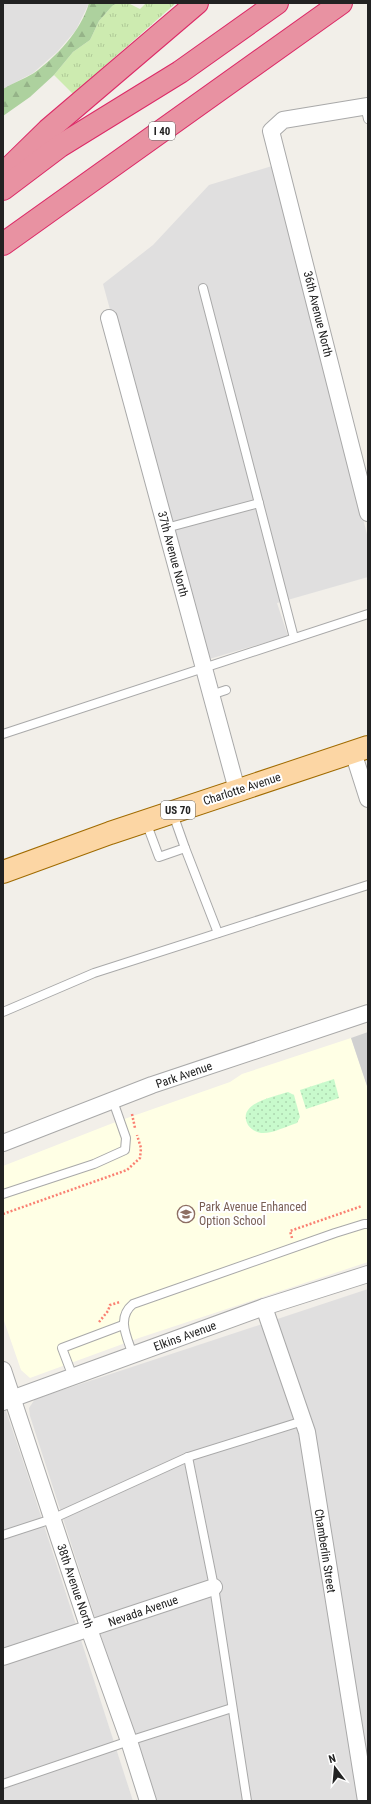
<svg xmlns="http://www.w3.org/2000/svg" width="371" height="1804" viewBox="0 0 371 1804" font-family="'Roboto Condensed',sans-serif">
<style>
.residential{fill:#e0dfdf}
.education{fill:#ffffe5}
.religious{fill:#d0d0d0}
.grass{fill:url(#grass-tufts)}
.forest{fill:url(#forest-firs)}
.park{fill:url(#park-dots)}
.lines{fill:none;stroke-linecap:round;stroke-linejoin:round}
.service-casing{stroke:#a9a9a9;stroke-width:10}
.minor-casing{stroke:#a9a9a9;stroke-width:18}
.primary-casing{stroke:#a06b00;stroke-width:24}
.motorway-casing{stroke:#dc2a67;stroke-width:24}
.path{stroke:#fa8072;stroke-width:2.5;stroke-dasharray:2 2;stroke-linecap:butt}
.service{stroke:#fff;stroke-width:8}
.minor{stroke:#fff;stroke-width:16}
.primary{stroke:#fcd6a4;stroke-width:22}
.motorway{stroke:#e892a2;stroke-width:22}
.labels{text-anchor:middle;stroke-width:4;stroke-linejoin:round;paint-order:stroke}
.shield{fill:#fff;stroke:#646464;stroke-width:1}
.shield-label{font-size:11px;font-weight:bold;fill:#222}
.street-label{font-size:12px;fill:#222;stroke:#fff}
.education-label{font-size:12px;fill:#785e54;stroke:#fff;text-anchor:start}
</style>
<defs>
<pattern id="grass-tufts" width="24" height="20" patternUnits="userSpaceOnUse"><rect width="24" height="20" fill="#cdebb0"/><path d="M3 7l-1-3M5 7V3M7 7l1-3M15 17l-1-3M17 17v-4M19 17l1-3" fill="none" stroke="#b0c997"/></pattern>
<pattern id="forest-firs" width="22" height="20" patternUnits="userSpaceOnUse"><rect width="22" height="20" fill="#add19e"/><path d="M5 1l3.5 6h-7zM16 11l3.5 6h-7z" fill="#95b388"/></pattern>
<pattern id="park-dots" width="8" height="8" patternUnits="userSpaceOnUse"><rect width="8" height="8" fill="#c8facc"/><path d="M2 2h.1M6 6h.1" fill="none" stroke="#acd6af" stroke-width="1.8" stroke-linecap="round"/></pattern>
</defs>
<rect width="100%" height="100%" fill="#f2efe9"/>
<!-- residential -->
<g class="residential">
<polygon points="3,3 89,3 76,30 57,52 33,73 3,89"/>
<polygon points="272,166 368,538 368,577 277,603 288,636 206,660 103,284 153,245 209,185"/>
<polygon points="368,1289 368,1801 154,1801 30,1416 29,1408 35,1399"/>
<polygon points="3,1402 28,1476 133,1801 3,1801"/>
</g>
<!-- education -->
<polygon class="education" points="351,1038 368,1089 368,1262 139,1338 30,1378 21,1370 3,1318 3,1166 113,1123 230,1082 242,1074"/>
<!-- religious -->
<polygon class="religious" points="368,1032 368,1089 351,1038"/>
<!-- grass -->
<polygon class="grass" points="118,3 128,3 140,9 146,3 176,3 73,94 54,75 73,52 90,40 99,21 113,5"/>
<!-- forest -->
<path class="forest" d="M89 3H118L113 5 99 21 90 40 73 52 54 75 30 97 3 116V89C13 83 24 79 34 73 56 57 81 31 89 3Z"/>
<!-- park -->
<g class="park">
<polygon points="334,1079 339,1098 306,1109 300,1090"/>
<path d="M288 1092 294 1095 300 1117 297 1123C287 1126 272 1134 261 1133 255 1132 251 1129 248 1125 236 1103 274 1097 288 1092Z"/>
</g>
<g class="lines">
<defs>
<g id="service">
<polyline points="365,106 368,119"/>
<polyline points="203,288 294,638"/>
<polyline points="166,528 259,503"/>
<polyline points="211,695 226,690"/>
<polyline points="3,734 368,614"/>
<polyline points="146,822 159,857 185,848 173,814"/>
<polyline points="185,848 218,933"/>
<polyline points="3,1012 94,973 368,885"/>
<polyline points="3,1194 94,1164 125,1150 126,1138 113,1101"/>
<path d="M133 1355C127 1337 116 1318 133 1304L335 1233 364 1224H368"/>
<polyline points="73,1377 62,1348 123,1325"/>
<polyline points="188,1457 214,1587 247,1801"/>
<polyline points="3,1535 52,1519 188,1457 303,1421"/>
<polyline points="3,1784 129,1741 232,1708"/>
</g>
<g id="minor">
<polyline points="368,106 283,120 271,131 368,513"/>
<polyline points="109,318 237,790"/>
<polyline points="353,752 368,799"/>
<polyline points="3,1143 152,1085 368,1013"/>
<polyline points="264,1307 307,1432 366,1801"/>
<polyline points="3,1370 89,1629 129,1741 148,1801"/>
<polyline points="3,1402 264,1307 368,1274"/>
<polyline points="3,1657 214,1587"/>
</g>
<polyline id="primary" points="3,872 110,833 368,747"/>
<g id="motorway">
<polyline points="3,174 48,130 197,3"/>
<polyline points="3,189 60,146 180,72 277,3"/>
<polyline points="3,244 341,3"/>
</g>
</defs>
<!-- service casing -->
<use href="#service" class="service-casing"/>
<!-- minor casing -->
<use href="#minor" class="minor-casing"/>
<!-- primary casing -->
<use href="#primary" class="primary-casing"/>
<!-- motorway casing -->
<use href="#motorway" class="motorway-casing"/>
<!-- path -->
<g class="path">
<polyline points="132,1114 135,1128"/>
<polyline points="3,1214 127,1170 140,1158 141,1148 137,1135"/>
<polyline points="292,1238 290,1231 362,1206"/>
<polyline points="99,1322 108,1311 110,1305 120,1302"/>
</g>
<!-- service -->
<use href="#service" class="service"/>
<!-- minor -->
<use href="#minor" class="minor"/>
<!-- primary -->
<use href="#primary" class="primary"/>
<!-- motorway -->
<use href="#motorway" class="motorway"/>
</g>
<!-- icons -->
<defs>
<symbol id="school-ring" viewBox="-11 -11 22 22"><circle r="9.5" fill="#fff" stroke="#8d6e63" stroke-width="1.5"/><path d="M0-5L7-2L0 1L-7-2ZM-4 1L0 2.5L4 1V4Q0 6-4 4Z" fill="#8d6e63"/></symbol>
</defs>
<g fill-rule="evenodd">
<use href="#school-ring" x="176" y="1204" width="20" height="20"/>
</g>
<g class="labels">
<!-- shield labels -->
<g class="shield">
<rect x="149" y="122" width="26" height="18" rx="3"/>
<rect x="161" y="801" width="34" height="18" rx="3"/>
</g>
<g class="shield-label">
<text x="162" y="135">I 40</text>
<text x="178" y="814">US 70</text>
</g>
<!-- street labels -->
<g class="street-label">
<text transform="translate(318 314) rotate(76)" y="4">36th Avenue North</text>
<text transform="translate(173 554) rotate(75)" y="4">37th Avenue North</text>
<text transform="translate(242 789) rotate(-18)" y="4">Charlotte Avenue</text>
<text transform="translate(184 1075) rotate(-19)" y="4">Park Avenue</text>
<text transform="translate(185 1336) rotate(-20)" y="4">Elkins Avenue</text>
<text transform="translate(325 1551) rotate(81)" y="4">Chamberlin Street</text>
<text transform="translate(75 1586) rotate(71)" y="4">38th Avenue North</text>
<text transform="translate(143 1611) rotate(-19)" y="4">Nevada Avenue</text>
</g>
<!-- education labels -->
<g class="education-label">
<text x="199" y="1211">Park Avenue Enhanced<tspan x="199" dy="14">Option School</tspan></text>
</g>
</g>
<!-- border -->
<rect width="371" height="1804" fill="none" stroke="#222222" stroke-width="8"/>
<!-- north arrow -->
<g transform="translate(335 1768) rotate(344)" stroke="#ffffff" stroke-width="3" paint-order="stroke">
<path d="M0-3L7 15L0 10L-7 15Z" fill="#222222"/>
<text y="-6" font-size="11" font-weight="bold" text-anchor="middle" fill="#222222">N</text>
</g>
</svg>
